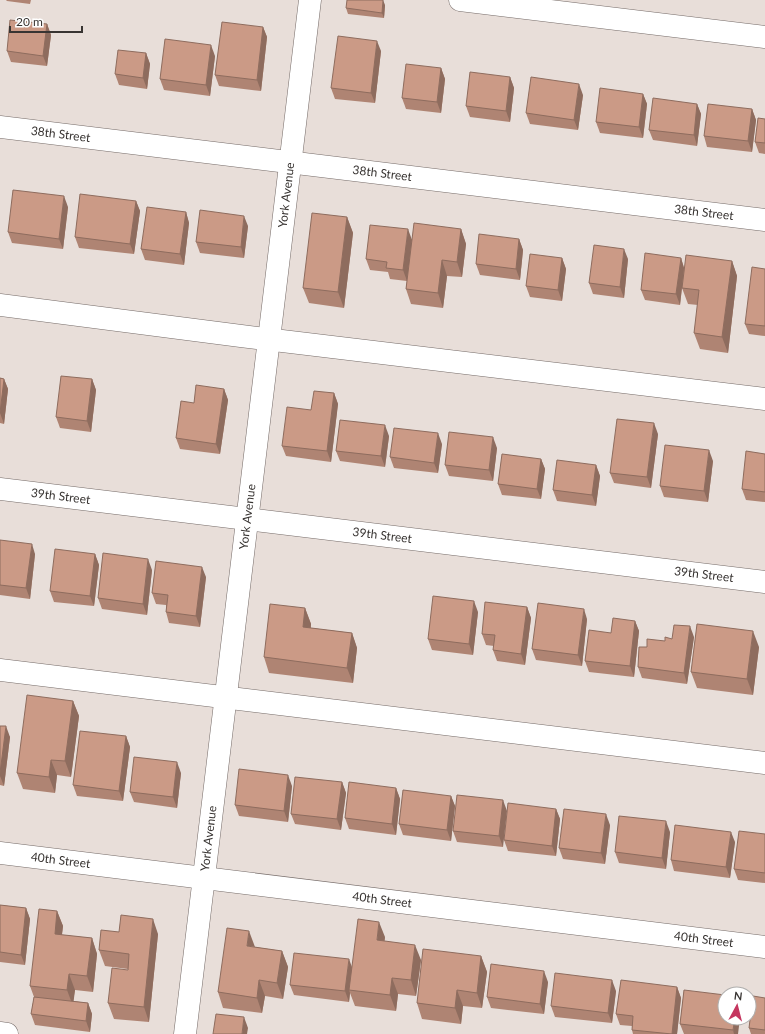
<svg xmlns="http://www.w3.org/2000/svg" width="765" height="1034" viewBox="0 0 765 1034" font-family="Lato,sans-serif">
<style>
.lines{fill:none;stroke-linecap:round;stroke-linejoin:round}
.minor-casing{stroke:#756b68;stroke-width:23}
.minor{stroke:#fff;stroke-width:22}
.wall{fill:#af8473}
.shaded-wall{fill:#8e6c5e}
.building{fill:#cb9a86;stroke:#8e6c5e}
.labels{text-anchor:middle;stroke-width:4;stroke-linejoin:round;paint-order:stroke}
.street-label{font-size:12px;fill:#383432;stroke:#fff}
</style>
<rect width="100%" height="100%" fill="#e8ded9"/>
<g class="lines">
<defs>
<g id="minor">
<polyline points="460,0 765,37"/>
<path id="s1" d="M0 127 765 220"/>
<polyline points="0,305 241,336 765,399"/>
<path id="s2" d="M0 489 765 582"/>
<polyline points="0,670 765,763"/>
<path id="s3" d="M0 853 765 947"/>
<polyline points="0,1033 7,1034"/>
<path id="s4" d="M185 1034 310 0"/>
</g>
</defs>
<!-- minor casing -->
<use href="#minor" class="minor-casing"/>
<!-- minor -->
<use href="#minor" class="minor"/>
</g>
<!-- wall -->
<g class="wall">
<polygon points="6,0 31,0 30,4 7,1"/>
<polygon points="385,5 384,18 348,14 346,8"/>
<polygon points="47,24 51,35 47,66 11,62 7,51"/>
<polygon points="263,27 267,37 261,91 219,86 215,75"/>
<polygon points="381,51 375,103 335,99 331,88"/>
<polygon points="146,53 150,64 147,89 119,85 115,74"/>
<polygon points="215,56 210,96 164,90 160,79"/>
<polygon points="441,68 445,79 441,113 406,109 402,98"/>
<polygon points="510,77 514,88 510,122 470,117 466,106"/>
<polygon points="643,94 647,104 643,138 600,133 596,122"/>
<polygon points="583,95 578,130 530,124 526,113"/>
<polygon points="697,104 701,114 697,146 653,140 649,130"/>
<polygon points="752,109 756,120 752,152 707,147 704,136"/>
<polygon points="765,119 765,154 759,153 755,142"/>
<polygon points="136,201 140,211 134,254 79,248 75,237"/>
<polygon points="68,207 63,249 12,243 8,232"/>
<polygon points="186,212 189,223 184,265 145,260 141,249"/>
<polygon points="347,217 353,233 344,308 309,303 303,288"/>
<polygon points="248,226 244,258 200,253 196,242"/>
<polygon points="461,229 466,244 462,277 447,276 443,308 411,304 406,289 407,281 390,279 388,272 370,270 366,259 412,239"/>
<polygon points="519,239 523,250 520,280 480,275 476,264"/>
<polygon points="562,258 566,269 562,301 530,297 526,286"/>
<polygon points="681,258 684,268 732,261 737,276 728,353 700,349 694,333 698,305 688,304 682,288 680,305 645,300 641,290"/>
<polygon points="628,259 624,298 593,294 589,283"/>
<polygon points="765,269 765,336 749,334 745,324"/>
<polygon points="0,378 4,379 8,389 4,424 0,423"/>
<polygon points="92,379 96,390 91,432 60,428 56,417"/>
<polygon points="224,389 228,400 220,454 180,449 176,438"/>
<polygon points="334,393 338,404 331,462 286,456 282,446"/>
<polygon points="658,434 651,488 614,483 610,473"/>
<polygon points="389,436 385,467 340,461 336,451"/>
<polygon points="442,444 438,473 394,468 390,457"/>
<polygon points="497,448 493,481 449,476 445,465"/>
<polygon points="765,454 765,502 746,500 742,489"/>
<polygon points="541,459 545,469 541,499 502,495 498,484"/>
<polygon points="713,461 708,502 664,497 660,486"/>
<polygon points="596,465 600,476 596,506 557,501 553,490"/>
<polygon points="0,540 35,554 30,599 0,595"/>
<polygon points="95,554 99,565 94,606 54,602 50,591"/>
<polygon points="152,570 147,615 102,609 98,598"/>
<polygon points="206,577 200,627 169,623 166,612 166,605 156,604 152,593"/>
<polygon points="527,607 531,618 525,665 497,661 493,650 494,646 486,645 482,634"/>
<polygon points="305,608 311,624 311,628 352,633 357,648 353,683 269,673 264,657"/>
<polygon points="478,612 473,655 432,650 428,639"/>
<polygon points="587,619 582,666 536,660 532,649"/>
<polygon points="635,621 639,631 634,677 589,672 585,661"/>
<polygon points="694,637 687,684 642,678 638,667 647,647 672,639"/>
<polygon points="759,647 753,695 697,688 691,672"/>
<polygon points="73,701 79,716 71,777 57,775 55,793 23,789 17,773"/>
<polygon points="0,726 10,737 4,786 0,785"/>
<polygon points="126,736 130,747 123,801 77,796 73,785"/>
<polygon points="181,773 177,808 134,802 130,792"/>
<polygon points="342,782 346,793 341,830 295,824 291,814"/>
<polygon points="292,786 288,822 239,816 235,805"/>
<polygon points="396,788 400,799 396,835 349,829 345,818"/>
<polygon points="451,796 455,806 451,841 403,835 399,824"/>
<polygon points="503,800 503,847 457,842 453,831"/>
<polygon points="556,809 560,819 556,856 508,851 504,840"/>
<polygon points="610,825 605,864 563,859 559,848"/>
<polygon points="670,832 666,869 619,863 615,852"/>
<polygon points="765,834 765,883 738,880 734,869"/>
<polygon points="735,842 730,878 674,871 671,860"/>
<polygon points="0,905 26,908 30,919 25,965 0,962"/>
<polygon points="57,911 63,926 62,935 92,938 97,954 93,992 75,990 73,1001 88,1003 92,1014 90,1032 35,1025 31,1014 34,997 30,986"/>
<polygon points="119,932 158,934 149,1022 114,1019 108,1003 128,970 128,969 105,966 99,950"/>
<polygon points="385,937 384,941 421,960 416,996 398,994 396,1011 355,1006 350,993 349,1002 294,995 290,985 352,968"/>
<polygon points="255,947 282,951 288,967 283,999 265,996 262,1013 223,1008 218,992"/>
<polygon points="481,956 487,972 482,1008 463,1006 461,1024 422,1019 417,1003"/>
<polygon points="548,982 544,1014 491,1008 487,997"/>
<polygon points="677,987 681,998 677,1034 633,1034 632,1030 632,1026 620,1025 616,1014"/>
<polygon points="684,990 738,1034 684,1034 680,1024"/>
<polygon points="616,991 612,1023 555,1017 551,1006"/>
<polygon points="765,998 765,1034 751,1034 749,1028"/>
</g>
<!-- shaded-wall -->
<g class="shaded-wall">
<polygon points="383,0 385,5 384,18 382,13"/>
<polygon points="47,24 51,35 47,66 43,56"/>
<polygon points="263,27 267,37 261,91 257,80"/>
<polygon points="377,41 381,51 375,103 371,93"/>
<polygon points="211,45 215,56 210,96 206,85"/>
<polygon points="146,53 150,64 147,89 143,78"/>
<polygon points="441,68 445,79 441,113 437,102"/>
<polygon points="510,77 514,88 510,122 506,111"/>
<polygon points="579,84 583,95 578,130 574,120"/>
<polygon points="643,94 647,104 643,138 639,127"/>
<polygon points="697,104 701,114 697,146 694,135"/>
<polygon points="752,109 756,120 752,152 748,141"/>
<polygon points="64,196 68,207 63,249 59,239"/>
<polygon points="136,201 140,211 134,254 130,244"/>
<polygon points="186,212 189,223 184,265 180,254"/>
<polygon points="244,216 248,226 244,258 241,247"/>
<polygon points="347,217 353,233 344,308 338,292"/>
<polygon points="408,229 412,240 407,281 403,270"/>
<polygon points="461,229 466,244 462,277 457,262"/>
<polygon points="519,239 523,250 520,280 516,269"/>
<polygon points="624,249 628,259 624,298 620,287"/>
<polygon points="562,258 566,269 562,301 558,290"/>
<polygon points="681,258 684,268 680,305 676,294"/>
<polygon points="442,260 447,276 443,308 438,293"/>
<polygon points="732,261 737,276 728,353 722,337"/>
<polygon points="4,379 8,389 4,424 0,413"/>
<polygon points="92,379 96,390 91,432 87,421"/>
<polygon points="224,389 228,400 220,454 216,444"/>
<polygon points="334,393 338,404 331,462 327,451"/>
<polygon points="654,423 658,434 651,488 647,477"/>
<polygon points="385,425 389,436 385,467 381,456"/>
<polygon points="438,433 442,444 438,473 434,463"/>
<polygon points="493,437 497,448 493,481 489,470"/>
<polygon points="709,450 713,461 708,502 704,491"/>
<polygon points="541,459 545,469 541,499 537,489"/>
<polygon points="596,465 600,476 596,506 592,495"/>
<polygon points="32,544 35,554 30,599 26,588"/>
<polygon points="95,554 99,565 94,606 90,596"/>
<polygon points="148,559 152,570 147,615 143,604"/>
<polygon points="202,567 206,577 200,627 196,616"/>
<polygon points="474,601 478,612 473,655 469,644"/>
<polygon points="527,607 531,618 525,665 521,654"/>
<polygon points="305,608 311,624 309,642 303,627"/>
<polygon points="584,609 587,619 582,666 578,655"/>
<polygon points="635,621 639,631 634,677 630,666"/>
<polygon points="690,626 694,637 687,684 684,673"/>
<polygon points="753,631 759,647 753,695 747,679"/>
<polygon points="352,633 357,648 353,683 347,668"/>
<polygon points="73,701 79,716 71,777 65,761"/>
<polygon points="6,726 10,737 4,786 0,776 0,773"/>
<polygon points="126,736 130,747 123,801 119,791"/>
<polygon points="51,760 57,775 55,793 49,777"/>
<polygon points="177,762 181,773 177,808 173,797"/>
<polygon points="288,775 292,786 288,822 284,811"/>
<polygon points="342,782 346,793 341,830 337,819"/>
<polygon points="396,788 400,799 396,835 392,824"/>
<polygon points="451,796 455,806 451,841 447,830"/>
<polygon points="503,800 507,811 503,847 499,836"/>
<polygon points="556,809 560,819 556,856 552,846"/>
<polygon points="606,814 610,825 605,864 601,853"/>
<polygon points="666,821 670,832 666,869 662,858"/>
<polygon points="731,832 735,842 730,878 726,867"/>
<polygon points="26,908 30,919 25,965 21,955"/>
<polygon points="57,911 63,926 60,949 55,934"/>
<polygon points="153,919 158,934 149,1022 144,1007"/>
<polygon points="379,922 385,937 383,956 377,940"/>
<polygon points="249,931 255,947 247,946"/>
<polygon points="92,938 97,954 93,992 87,976"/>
<polygon points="415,945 421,960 416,996 411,980"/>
<polygon points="282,951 288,967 283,999 277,983"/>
<polygon points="481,956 487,972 482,1008 477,993"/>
<polygon points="349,959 353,970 349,990 350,993 349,1002 345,991"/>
<polygon points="544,971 548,982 544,1014 540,1004"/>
<polygon points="69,974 75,990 73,1006 67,990"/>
<polygon points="392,978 398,994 396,1011 390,995"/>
<polygon points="259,980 265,996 262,1013 257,998"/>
<polygon points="612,980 616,991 612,1023 608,1013"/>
<polygon points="677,987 681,998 677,1034 672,1034"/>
<polygon points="457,990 463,1006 461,1024 455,1008"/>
<polygon points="88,1003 92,1014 90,1032 86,1021"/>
<polygon points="244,1017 248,1028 247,1034 242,1034"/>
<polygon points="735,1018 740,1018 738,1034 734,1034 733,1030"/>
</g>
<!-- building -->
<g class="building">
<polygon points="347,0 383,0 382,13 346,8"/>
<polygon points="10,20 47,24 43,56 7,51"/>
<polygon points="222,22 263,27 257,80 215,75"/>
<polygon points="338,36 377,41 371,93 331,88"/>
<polygon points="165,39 211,45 206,85 160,79"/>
<polygon points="118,50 146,53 143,78 115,74"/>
<polygon points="406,64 441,68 437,102 402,98"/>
<polygon points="470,72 510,77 506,111 466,106"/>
<polygon points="531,77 579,84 574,120 526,113"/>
<polygon points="600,88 643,94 639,127 596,122"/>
<polygon points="653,98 697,104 694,135 649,130"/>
<polygon points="708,104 752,109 748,141 704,136"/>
<polygon points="758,118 765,119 765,143 755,142"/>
<polygon points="13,190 64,196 59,239 8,232"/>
<polygon points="80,194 136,201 130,244 75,237"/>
<polygon points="147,207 186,212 180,254 141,249"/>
<polygon points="200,210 244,216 241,247 196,242"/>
<polygon points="312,213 347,217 338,292 303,288"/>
<polygon points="414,223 461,229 457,262 442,260 438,293 406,289"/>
<polygon points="370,225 408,229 403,270 386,268 387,262 366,259"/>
<polygon points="479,234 519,239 516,269 476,264"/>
<polygon points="594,245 624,249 620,287 589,283"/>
<polygon points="645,253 681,258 676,294 641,290"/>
<polygon points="530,254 562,258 558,290 526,286"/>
<polygon points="686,255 732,261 722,337 694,333 699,290 682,288"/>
<polygon points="752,267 765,269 765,326 745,324"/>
<polygon points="61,376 92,379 87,421 56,417"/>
<polygon points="0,378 4,379 0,413"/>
<polygon points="196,385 224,389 216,444 176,438 181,401 194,403"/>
<polygon points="314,391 334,393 327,451 282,446 287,407 311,410"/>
<polygon points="617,419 654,423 647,477 610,473"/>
<polygon points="340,420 385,425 381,456 336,451"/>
<polygon points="394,428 438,433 434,463 390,457"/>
<polygon points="449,432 493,437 489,470 445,465"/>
<polygon points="665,445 709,450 704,491 660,486"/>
<polygon points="746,451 765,454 765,492 742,489"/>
<polygon points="502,454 541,459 537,489 498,484"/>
<polygon points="557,460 596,465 592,495 553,490"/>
<polygon points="0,540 32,544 26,588 0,585"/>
<polygon points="55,549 95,554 90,596 50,591"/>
<polygon points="103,553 148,559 143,604 98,598"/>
<polygon points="156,561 202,567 196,616 166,612 168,595 152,593"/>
<polygon points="433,596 474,601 469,644 428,639"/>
<polygon points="485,602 527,607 521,654 493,650 495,635 482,634"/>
<polygon points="538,603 584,609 578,655 532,649"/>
<polygon points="270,604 305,608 303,627 352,633 347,668 264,657"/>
<polygon points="613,618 635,621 630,666 585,661 589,630 611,633"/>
<polygon points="697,624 753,631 747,679 691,672"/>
<polygon points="674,625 690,626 684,673 638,667 639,647 647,647 647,639 665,641 665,637 672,639"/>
<polygon points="27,695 73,701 65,761 51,760 49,777 17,773"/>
<polygon points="0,726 6,726 0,773"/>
<polygon points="80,731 126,736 119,791 73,785"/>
<polygon points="134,757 177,762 173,797 130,792"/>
<polygon points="239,769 288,775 284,811 235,805"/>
<polygon points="295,777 342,782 337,819 291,814"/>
<polygon points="349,782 396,788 392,824 345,818"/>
<polygon points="403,790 451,796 447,830 399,824"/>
<polygon points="457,795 503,800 499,836 453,831"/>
<polygon points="508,803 556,809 552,846 504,840"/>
<polygon points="564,809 606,814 601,853 559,848"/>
<polygon points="619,816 666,821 662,858 615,852"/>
<polygon points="675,825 731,832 726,867 671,860"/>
<polygon points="739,831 765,834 765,873 734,869"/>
<polygon points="0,905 26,908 21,955 0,952"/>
<polygon points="39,909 57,911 55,934 92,938 87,976 69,974 67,990 30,986"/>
<polygon points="121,915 153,919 144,1007 108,1003 112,968 128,970 129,954 99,950 101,930 119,932"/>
<polygon points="358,919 379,922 377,940 415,945 411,980 392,978 390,995 349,990"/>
<polygon points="227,928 249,931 247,946 282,951 277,983 259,980 257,998 218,992"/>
<polygon points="423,949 481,956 477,993 457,990 455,1008 417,1003"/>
<polygon points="294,953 349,959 345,991 290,985"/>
<polygon points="491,964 544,971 540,1004 487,997"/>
<polygon points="555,973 612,980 608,1013 551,1006"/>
<polygon points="621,980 677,987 672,1034 632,1030 633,1016 616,1014"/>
<polygon points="684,990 725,995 725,1018 735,1018 733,1030 680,1024"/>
<polygon points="753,996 765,998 765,1030 749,1028"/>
<polygon points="34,997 88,1003 86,1021 31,1014"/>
<polygon points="216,1014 244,1017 242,1034 213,1034"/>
</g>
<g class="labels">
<!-- street labels -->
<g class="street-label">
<text dy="4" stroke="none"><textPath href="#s1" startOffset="61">38th Street</textPath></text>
<text dy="4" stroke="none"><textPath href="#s1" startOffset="385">38th Street</textPath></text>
<text dy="4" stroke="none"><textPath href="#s4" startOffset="845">York Avenue</textPath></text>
<text dy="4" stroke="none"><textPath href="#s1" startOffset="709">38th Street</textPath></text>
<text dy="4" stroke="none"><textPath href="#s2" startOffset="61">39th Street</textPath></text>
<text dy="4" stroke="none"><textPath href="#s4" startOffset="521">York Avenue</textPath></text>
<text dy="4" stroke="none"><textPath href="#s2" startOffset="385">39th Street</textPath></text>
<text dy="4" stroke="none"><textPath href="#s2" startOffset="709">39th Street</textPath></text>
<text dy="4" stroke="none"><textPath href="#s4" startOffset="197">York Avenue</textPath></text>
<text dy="4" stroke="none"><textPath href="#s3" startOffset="61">40th Street</textPath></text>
<text dy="4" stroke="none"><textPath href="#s3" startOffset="385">40th Street</textPath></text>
<text dy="4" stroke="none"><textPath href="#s3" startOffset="709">40th Street</textPath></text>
</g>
</g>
<!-- north arrow -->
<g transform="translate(737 1006) rotate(7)"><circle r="19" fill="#ffffff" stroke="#afaead"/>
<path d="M0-3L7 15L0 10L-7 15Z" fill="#c5365f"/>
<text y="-6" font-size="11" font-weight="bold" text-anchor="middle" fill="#383432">N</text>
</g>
<!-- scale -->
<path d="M10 26v6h72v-6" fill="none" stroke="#383432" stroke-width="2"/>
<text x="16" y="26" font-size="12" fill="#383432" stroke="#ffffff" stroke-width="3" paint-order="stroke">20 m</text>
</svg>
